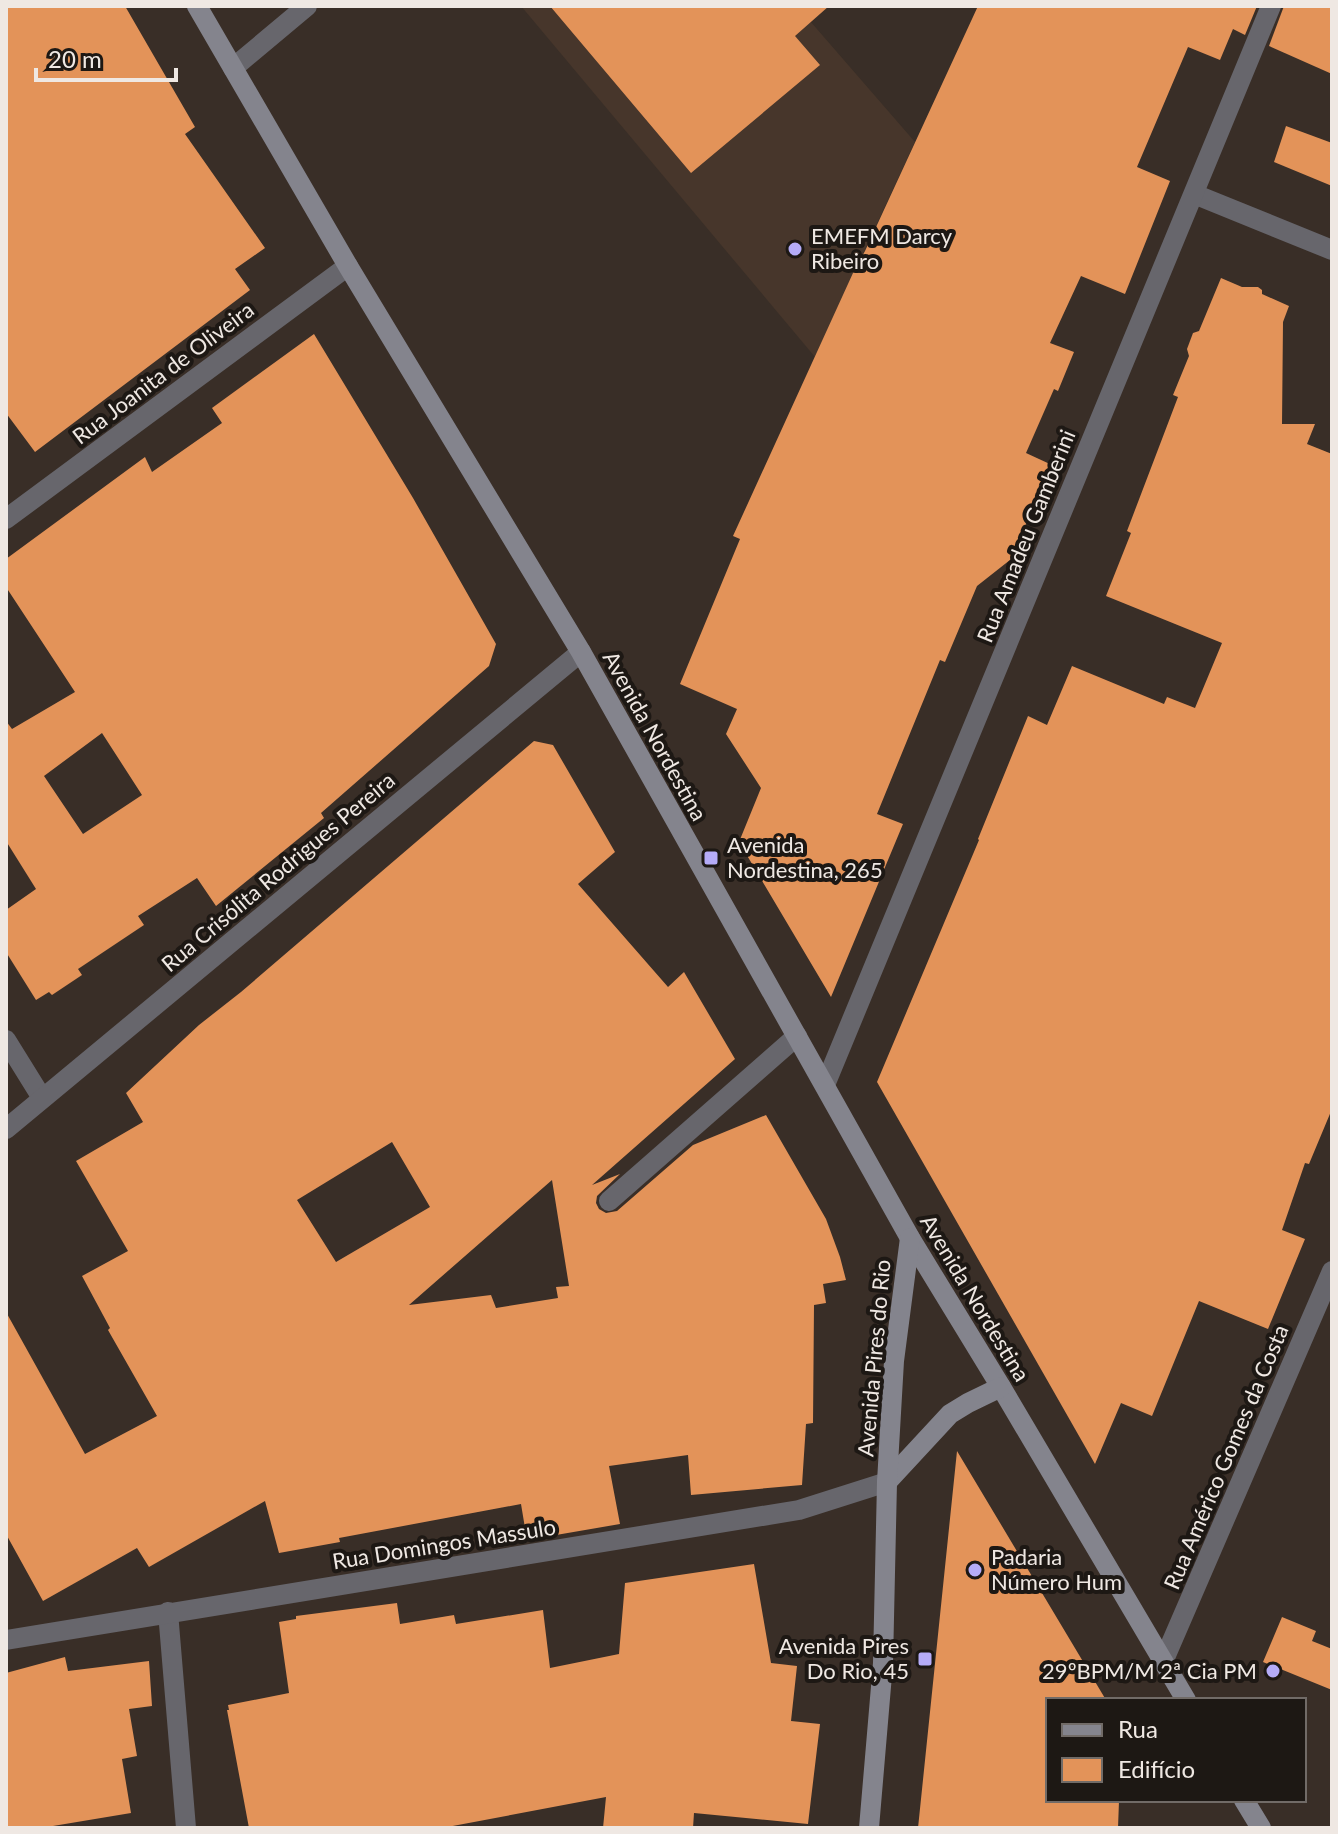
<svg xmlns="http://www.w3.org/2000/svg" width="1338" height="1834" viewBox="0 0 1338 1834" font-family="Lato,sans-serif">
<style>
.built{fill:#47362b}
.building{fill:#e39359;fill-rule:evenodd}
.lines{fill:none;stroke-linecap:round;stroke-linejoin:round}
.service{stroke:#67666c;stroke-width:20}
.minor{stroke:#67666c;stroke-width:20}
.tertiary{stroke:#67666c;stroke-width:20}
.secondary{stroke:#84848d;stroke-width:20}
.poi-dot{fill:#b5acf8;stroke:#1d1814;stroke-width:3}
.labels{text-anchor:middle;stroke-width:8;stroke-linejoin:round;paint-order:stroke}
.poi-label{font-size:22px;fill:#efe8e3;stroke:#1d1814;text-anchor:start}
.street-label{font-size:22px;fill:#efe8e3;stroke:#1d1814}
</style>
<rect width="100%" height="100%" fill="#392e27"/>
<!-- built -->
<polygon class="built" points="521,6 797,6 915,142 815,357"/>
<!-- building -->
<g class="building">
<polygon points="6,6 125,6 195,127 185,134 265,248 235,269 250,290 35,452 6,413"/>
<polygon points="550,6 829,6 795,36 820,65 691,173"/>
<polygon points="978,6 1257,6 1245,35 1233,29 1220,60 1188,47 1137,167 1170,181 1125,294 1081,276 1050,343 1074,352 1058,391 1054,389 1026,453 1052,465 1010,560 977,586 945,662 940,660 877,814 903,824 831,997 739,842 761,788 726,734 737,709 680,684 740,539 733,536 853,273 865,251"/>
<polygon points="1284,6 1332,6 1332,74 1269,46"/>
<polygon points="1286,126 1332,143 1332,186 1274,162"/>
<polygon points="1221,278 1242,287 1258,287 1262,290 1262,294 1289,306 1283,322 1282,424 1315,424 1307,444 1332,454 1332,1109 1309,1164 1305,1163 1282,1230 1305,1239 1268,1329 1199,1301 1152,1416 1121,1403 1095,1464 877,1082 979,840 978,839 1028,716 1047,725 1072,666 1164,704 1167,697 1195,708 1222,643 1106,596 1131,533 1127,531 1178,397 1173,395 1189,356 1187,349 1193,333 1199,331"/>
<path d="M314 334 413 498 496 644 489 666 321 813 324 818 216 906 197 878 138 916 144 925 78 969 82 975 52 995 49 992 36 1000 6 952V910L36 889 6 841V721L12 729 75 692 6 587V559L145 457 152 472 222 423 212 408ZM102 733 142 795 83 834 44 776Z"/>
<path d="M534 741 553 745 615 852 578 884 668 987 684 972 735 1059 592 1185 620 1174 597 1196 596 1203 599 1209 606 1213 617 1211 693 1145 766 1115 826 1219 840 1257 846 1280 823 1284 826 1303 814 1305 813 1423 806 1424 802 1485 691 1495 688 1455 609 1466 620 1524 527 1540 521 1504 339 1538 340 1542 279 1553 265 1501 149 1567 137 1548 43 1601 6 1534V1312L85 1454 157 1416 108 1330 110 1328 82 1276 128 1251 76 1161 143 1122 126 1093 199 1025 241 992ZM392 1142 430 1207 336 1262 297 1200ZM552 1180 569 1286 556 1287 558 1298 496 1308 491 1295 409 1305Z"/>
<polygon points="957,1451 1106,1700 1048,1700 1048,1800 1119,1801 1118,1828 918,1828"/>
<polygon points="754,1564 771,1663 797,1666 791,1721 820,1724 808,1824 694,1813 693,1828 603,1828 606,1797 442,1828 249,1828 227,1710 229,1710 228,1705 289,1693 279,1622 296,1619 296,1616 397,1603 400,1624 454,1615 456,1624 543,1610 550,1668 619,1654 625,1583"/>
<polygon points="1282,1617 1316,1631 1312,1641 1332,1649 1332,1690 1263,1662"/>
<polygon points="65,1657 68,1671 149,1661 152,1706 129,1709 137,1756 122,1759 131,1813 41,1828 6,1828 6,1673"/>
</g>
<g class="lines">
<!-- service -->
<polyline class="service" points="609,1201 797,1036"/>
<!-- minor -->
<g class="minor">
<polyline points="1194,194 1332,250"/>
<polyline points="6,519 348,266"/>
<polyline points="6,1040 42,1098"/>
<polyline points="825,1085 1271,6"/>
<polyline points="6,1129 581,652"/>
<polyline points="168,1612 186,1828"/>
<polyline points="6,1640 799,1510 887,1482"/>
<polyline points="1163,1662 1332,1271"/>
</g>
<!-- tertiary -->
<polyline class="tertiary" points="233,68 307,6"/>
<!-- secondary -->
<g class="secondary">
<polyline points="197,6 348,266 581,652 910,1238 1001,1387 1186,1700"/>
<polyline points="887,1482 950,1414 968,1403 1001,1387"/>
<polyline points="1244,1800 1261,1828"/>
<polyline points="869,1828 883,1663 887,1482 894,1361 910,1238"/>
</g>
</g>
<!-- markers -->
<g class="poi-dot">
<circle cx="795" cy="249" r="8"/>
<rect x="703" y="850" width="16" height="16" rx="4"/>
<circle cx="975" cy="1570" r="8"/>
<rect x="917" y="1651" width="16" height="16" rx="4"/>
<circle cx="1273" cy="1671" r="8"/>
</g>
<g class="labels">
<!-- poi labels -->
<g class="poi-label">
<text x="811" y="244">EMEFM Darcy<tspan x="811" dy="25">Ribeiro</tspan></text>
<text x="727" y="853">Avenida<tspan x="727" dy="25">Nordestina, 265</tspan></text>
<text x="991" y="1565">Padaria<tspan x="991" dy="25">Número Hum</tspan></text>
<text x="909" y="1654" text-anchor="end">Avenida Pires<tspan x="909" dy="25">Do Rio, 45</tspan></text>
<text x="1257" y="1679" text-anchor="end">29ºBPM/M 2ª Cia PM</text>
</g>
<!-- street labels -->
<g class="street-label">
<text transform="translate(163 373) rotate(-37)" y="8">Rua Joanita de Oliveira</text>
<text transform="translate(1026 536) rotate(-68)" y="8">Rua Amadeu Gamberini</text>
<text transform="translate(655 736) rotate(61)" y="8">Avenida Nordestina</text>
<text transform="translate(278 872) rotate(-40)" y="8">Rua Crisólita Rodrigues Pereira</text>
<text transform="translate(975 1298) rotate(59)" y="8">Avenida Nordestina</text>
<text transform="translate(874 1358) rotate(-85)" y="8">Avenida Pires do Rio</text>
<text transform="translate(1226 1457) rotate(-67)" y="8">Rua Américo Gomes da Costa</text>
<text transform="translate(444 1544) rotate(-9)" y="8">Rua Domingos Massulo</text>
</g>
</g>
<!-- border -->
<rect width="1338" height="1834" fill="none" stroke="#efe8e3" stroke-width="16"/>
<!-- legend -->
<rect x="1046" y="1698" width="260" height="104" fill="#1d1814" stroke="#716b67" stroke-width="2"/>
<rect x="1062" y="1724" width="40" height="12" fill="#84848d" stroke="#716b67" stroke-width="2"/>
<text x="1118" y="1738" font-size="24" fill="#efe8e3">Rua</text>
<rect x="1062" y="1758" width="40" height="24" fill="#e39359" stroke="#716b67" stroke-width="2"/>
<text x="1118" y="1778" font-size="24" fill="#efe8e3">Edifício</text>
<!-- scale -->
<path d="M36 68v12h140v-12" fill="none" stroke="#efe8e3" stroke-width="4"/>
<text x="48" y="68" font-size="24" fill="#efe8e3" stroke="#1d1814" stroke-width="6" paint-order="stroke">20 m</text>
</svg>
